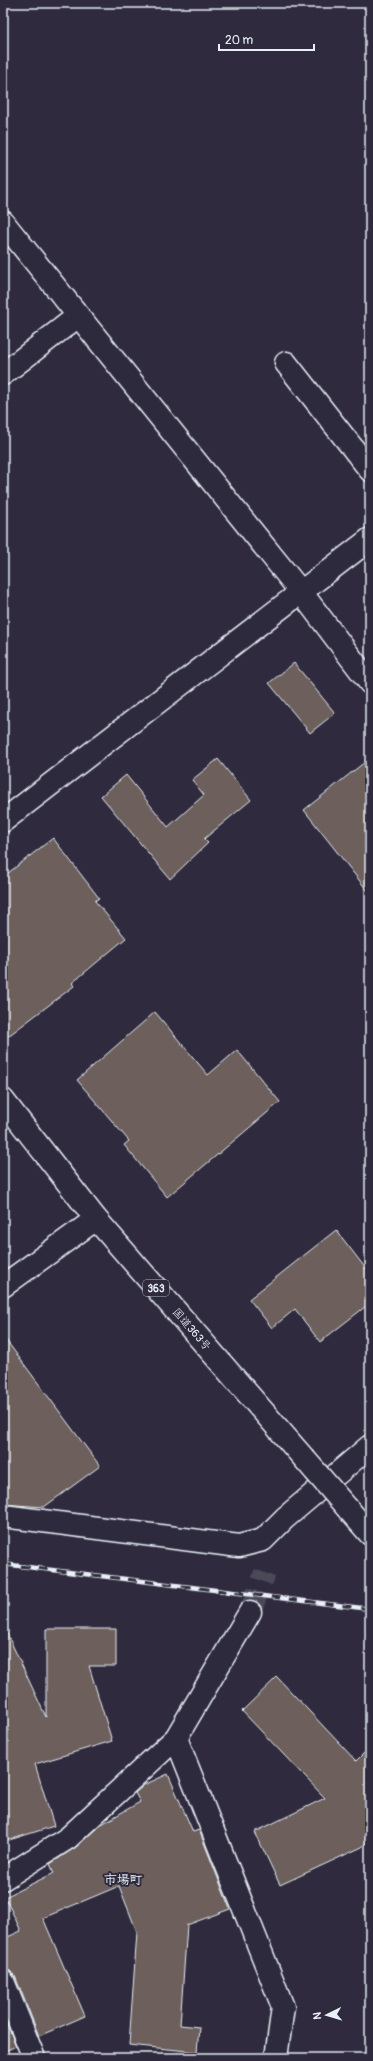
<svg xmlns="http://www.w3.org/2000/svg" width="373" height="2061" viewBox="0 0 373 2061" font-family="Pangolin,'Klee One',sans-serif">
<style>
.building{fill:#6c5f5b;stroke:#e8f1f8}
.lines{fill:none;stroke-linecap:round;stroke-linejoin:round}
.street-tunnel{stroke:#4b4859;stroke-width:22;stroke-dasharray:22 11;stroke-linecap:butt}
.street-casing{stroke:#e8f1f8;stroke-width:25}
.highway-casing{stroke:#e8f1f8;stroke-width:25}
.street{stroke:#2f2a3d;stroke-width:22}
.highway{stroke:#2f2a3d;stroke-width:22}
.rail-casing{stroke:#e8f1f8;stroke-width:4.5}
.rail{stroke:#2f2a3d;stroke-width:3;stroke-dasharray:9;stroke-linecap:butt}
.highway-bridge-casing{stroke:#e8f1f8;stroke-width:25;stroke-linecap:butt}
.highway-bridge{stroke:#2f2a3d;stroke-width:22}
.labels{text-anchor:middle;stroke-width:4;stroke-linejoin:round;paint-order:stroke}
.shield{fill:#2f2a3d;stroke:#b0b5c0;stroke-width:1}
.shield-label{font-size:10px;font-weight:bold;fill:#e8f1f8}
.street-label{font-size:11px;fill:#e8f1f8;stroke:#2f2a3d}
.quarter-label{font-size:13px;font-weight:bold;fill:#e8f1f8;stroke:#2f2a3d}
</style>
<rect width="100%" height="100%" fill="#2f2a3d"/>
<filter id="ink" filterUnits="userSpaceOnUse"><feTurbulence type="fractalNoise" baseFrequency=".025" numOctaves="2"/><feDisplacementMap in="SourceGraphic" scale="8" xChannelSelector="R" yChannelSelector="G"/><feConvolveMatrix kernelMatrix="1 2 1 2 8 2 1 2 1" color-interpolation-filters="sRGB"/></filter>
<g filter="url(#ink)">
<!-- building -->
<g class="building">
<polygon points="294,663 335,713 310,733 269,683"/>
<polygon points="370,758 370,894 304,810"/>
<polygon points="218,759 251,800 204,839 208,843 170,879 101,796 126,775 168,827 204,795 192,780"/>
<polygon points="53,838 99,898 95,901 126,938 72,983 74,986 3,1040 3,877"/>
<polygon points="155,1012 208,1075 237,1050 280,1102 167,1197 124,1145 129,1141 77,1080"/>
<polygon points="336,1230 370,1274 370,1303 320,1342 295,1309 272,1328 249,1299"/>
<polygon points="3,1336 100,1466 44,1507 3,1504"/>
<polygon points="3,1625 46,1717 46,1629 116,1629 116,1666 89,1666 112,1741 35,1764 54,1826 3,1842"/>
<polygon points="277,1677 356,1761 370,1747 370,1839 362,1847 280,1885 255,1832 325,1798 242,1711"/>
<polygon points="168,1774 193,1832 199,1830 230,1909 187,1925 180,2025 199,2027 197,2052 129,2045 137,1932 119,1886 43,1918 85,2016 39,2036 15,1976 10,1971 3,1969 3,1939 21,1931 5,1897 54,1873 50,1864 76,1847 100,1825 140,1802 135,1793 144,1785"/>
<polygon points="3,2014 16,2046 3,2052"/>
</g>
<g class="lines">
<!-- street-tunnel -->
<polyline class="street-tunnel" points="250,1612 265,1573"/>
<defs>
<g id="street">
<polyline points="3,222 301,592 370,683"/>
<polyline points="286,363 370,470"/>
<polyline points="3,374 78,316"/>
<polyline points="3,821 370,539"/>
<polyline points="3,1286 96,1219"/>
<polyline points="3,1516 239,1546 263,1540 285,1518 370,1446"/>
<polyline points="176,1738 283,2007 276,2058"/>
<polyline points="3,1879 68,1838 176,1738 250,1612"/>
<polyline points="3,1981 34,2058"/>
</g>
<g id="highway">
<polyline points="3,1100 96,1219 315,1471"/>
<polyline points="348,1509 370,1534"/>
</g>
</defs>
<!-- street casing -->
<use href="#street" class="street-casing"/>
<!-- highway casing -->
<use href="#highway" class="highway-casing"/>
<!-- street -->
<use href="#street" class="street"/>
<!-- highway -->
<use href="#highway" class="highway"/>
<defs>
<polyline id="rail" points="3,1564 370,1609"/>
</defs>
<!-- rail casing -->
<use href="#rail" class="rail-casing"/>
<!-- rail -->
<use href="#rail" class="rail"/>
<defs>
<polyline id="highway-bridge" points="315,1471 348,1509"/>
</defs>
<!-- highway-bridge casing -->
<use href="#highway-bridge" class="highway-bridge-casing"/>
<!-- highway-bridge -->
<use href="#highway-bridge" class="highway-bridge"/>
</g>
</g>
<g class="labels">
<!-- shield labels -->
<rect class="shield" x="143" y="1280" width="26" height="16" rx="3"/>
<g class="shield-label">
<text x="156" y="1292">363</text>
</g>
<!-- street labels -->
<g class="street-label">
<text transform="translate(192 1329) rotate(49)" y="4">国道363号</text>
</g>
<!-- quarter labels -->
<g class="quarter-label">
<text x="123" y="1884">市場町</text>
</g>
</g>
<!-- margin -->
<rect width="373" height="2061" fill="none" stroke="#2f2a3d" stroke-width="16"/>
<rect x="8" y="8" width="357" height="2045" fill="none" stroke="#e8f1f8" stroke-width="1.5" filter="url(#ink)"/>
<!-- north arrow -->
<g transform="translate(327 2015) rotate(265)" stroke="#2f2a3d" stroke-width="3" paint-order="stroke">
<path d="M0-3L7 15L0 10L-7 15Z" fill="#e8f1f8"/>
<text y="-6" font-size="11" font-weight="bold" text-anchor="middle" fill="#e8f1f8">N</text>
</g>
<!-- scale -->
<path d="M219 44v6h95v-6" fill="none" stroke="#e8f1f8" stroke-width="2"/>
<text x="225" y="44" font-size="12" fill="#e8f1f8" stroke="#2f2a3d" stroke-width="3" paint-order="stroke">20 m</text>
</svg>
